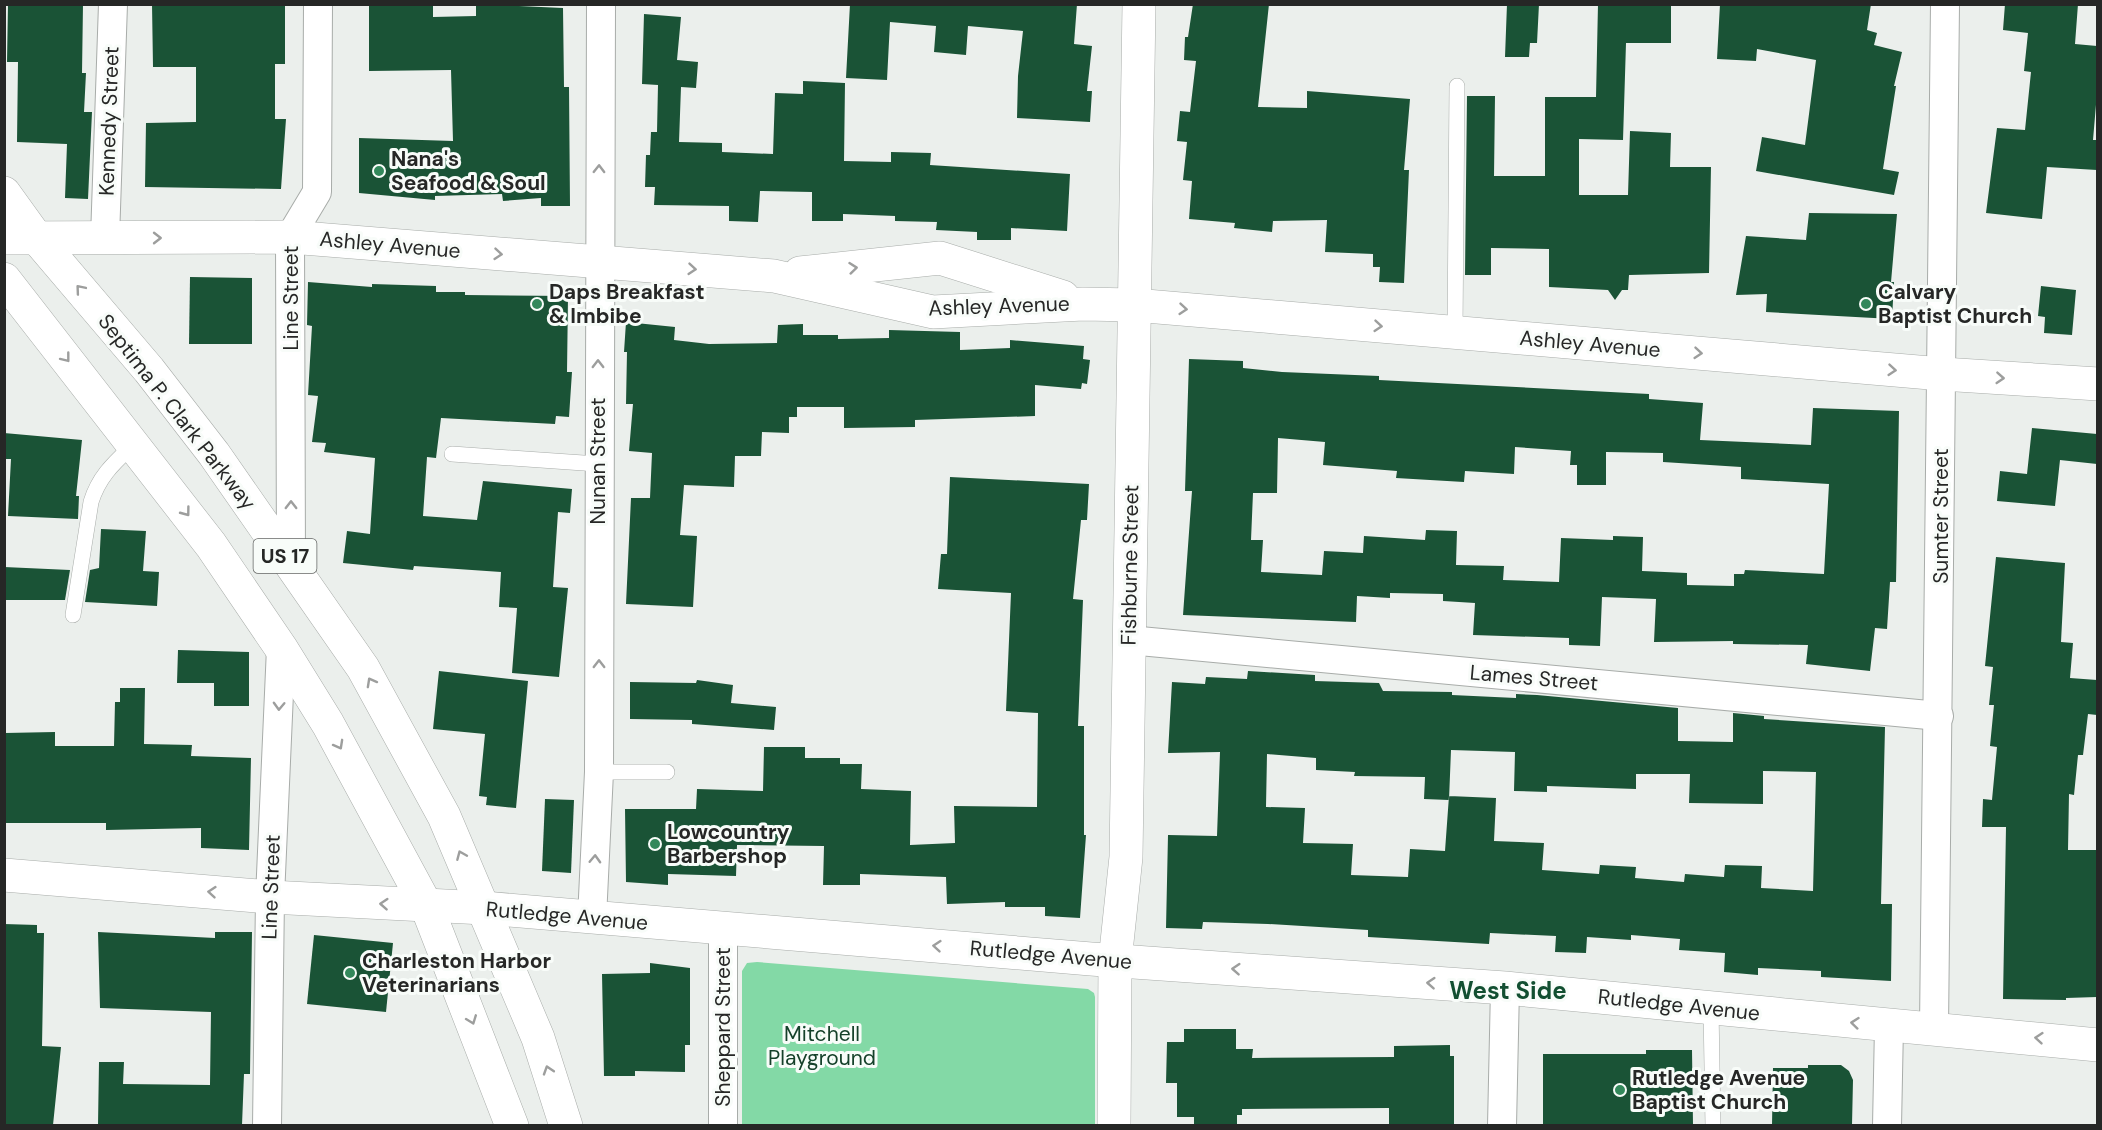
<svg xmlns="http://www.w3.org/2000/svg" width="2102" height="1130" viewBox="0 0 2102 1130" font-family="'DM Sans',sans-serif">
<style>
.park{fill:#83d9a6}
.building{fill:#1a5336;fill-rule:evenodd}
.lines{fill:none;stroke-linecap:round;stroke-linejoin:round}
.lane-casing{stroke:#a8aca9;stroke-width:16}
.street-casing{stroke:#a8aca9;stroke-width:30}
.secondary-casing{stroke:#a8aca9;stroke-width:34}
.highway-casing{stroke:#a8aca9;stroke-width:34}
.lane{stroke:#fff;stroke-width:15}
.street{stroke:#fff;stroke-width:28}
.secondary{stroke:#fff;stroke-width:33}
.highway{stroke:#fff;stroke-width:33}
.oneway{stroke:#9d9e9d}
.poi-dot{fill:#33885b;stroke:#f8fcf9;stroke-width:2}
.labels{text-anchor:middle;stroke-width:6;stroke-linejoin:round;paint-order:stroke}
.shield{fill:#f8fcf9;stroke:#656765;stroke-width:1.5}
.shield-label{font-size:20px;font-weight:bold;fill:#262726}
.street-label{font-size:21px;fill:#262726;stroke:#f8fcf9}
.poi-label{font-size:21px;font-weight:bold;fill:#262726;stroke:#f8fcf9;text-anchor:start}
.park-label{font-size:21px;fill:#15412a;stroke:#f8fcf9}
.quarter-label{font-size:24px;font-weight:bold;fill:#124f31;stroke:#f8fcf9}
</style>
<rect width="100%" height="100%" fill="#ebefec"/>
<!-- park -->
<polygon class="park" points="757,962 1088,989 1094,993 1095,997 1095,1125 742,1125 742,971 747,963"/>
<!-- building -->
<g class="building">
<polygon points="8,4 83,4 82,73 86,73 84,112 92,112 88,199 65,198 67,144 17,142 18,62 7,62"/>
<polygon points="152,4 285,4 285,64 275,64 275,119 286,119 281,189 145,187 146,123 196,122 196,67 153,67"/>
<polygon points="369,4 433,4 433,17 476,16 476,4 563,8 564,87 569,87 570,206 541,206 541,198 503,201 502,194 435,196 435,200 359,193 359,138 453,141 451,70 369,71"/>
<polygon points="850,4 1077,4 1074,44 1092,46 1087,91 1092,91 1090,122 1017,118 1018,76 1023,31 968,26 966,55 934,52 936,26 890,22 887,80 846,78"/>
<polygon points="1193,4 1269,4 1258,107 1307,108 1307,91 1410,99 1404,170 1409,170 1404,283 1379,282 1380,267 1373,267 1373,254 1325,252 1327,220 1273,221 1272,232 1234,228 1235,223 1189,219 1192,181 1183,180 1187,142 1177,141 1180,111 1190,112 1196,61 1184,60 1185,37 1188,37"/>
<polygon points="1507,4 1539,4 1537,43 1530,43 1529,57 1505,57"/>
<polygon points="1598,4 1671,4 1671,43 1626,43 1623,140 1579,139 1579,195 1628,195 1630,131 1671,133 1670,167 1711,167 1709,273 1629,275 1628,290 1622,290 1615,300 1608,290 1549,287 1549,249 1491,248 1491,275 1465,275 1467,96 1495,96 1494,176 1545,176 1545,97 1596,97"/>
<polygon points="1720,4 1871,4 1867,30 1877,33 1874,45 1902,52 1894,86 1896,86 1883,169 1899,172 1894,195 1756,171 1762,137 1805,145 1816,60 1757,49 1756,61 1717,59"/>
<polygon points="2005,4 2078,4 2075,44 2097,46 2097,93 2093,140 2097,140 2097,170 2047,167 2042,219 1986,213 1997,128 2025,130 2031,72 2024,71 2028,33 2003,30"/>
<polygon points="644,14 681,17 677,60 698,62 696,88 681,87 679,142 722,143 722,152 773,154 775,93 803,94 803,81 845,83 844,161 891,162 891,152 931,153 930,165 1070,174 1067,231 1011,228 1011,240 977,240 977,232 936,230 937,222 895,221 895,216 843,214 843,221 812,221 812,192 760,191 758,222 729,221 729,206 654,205 655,187 645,187 646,155 650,155 651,132 657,132 658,85 642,84"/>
<polygon points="1809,213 1897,214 1891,282 1894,282 1892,319 1766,312 1767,294 1736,295 1746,236 1806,240"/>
<polygon points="190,277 252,278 252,344 189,344"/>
<polygon points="308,282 372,287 372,284 436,286 436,292 465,292 465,295 568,296 567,372 572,372 569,417 556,416 555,424 441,418 436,458 427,457 423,516 477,520 483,481 572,489 570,513 558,512 553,587 568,588 559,677 512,673 517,608 499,607 501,572 414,566 413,570 343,563 347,531 370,534 375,458 324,452 326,443 312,442 318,396 308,395 312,326 307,325"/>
<polygon points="2041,286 2076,290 2072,335 2044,333 2045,317 2038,316"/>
<polygon points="626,322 675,327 674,340 709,344 777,343 778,325 803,324 803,335 838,335 838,339 889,338 889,330 960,332 960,350 1010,348 1010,340 1084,346 1083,359 1090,360 1087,384 1082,383 1081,389 1035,385 1035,416 915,420 915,427 844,428 844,407 797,407 797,417 789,417 789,433 762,432 761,456 735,456 734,487 684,485 680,535 697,536 693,607 626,604 631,498 650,498 652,453 629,451 633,404 626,404 627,352 624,352"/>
<path d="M1189 359 1243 361V368L1282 372 1379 376V380L1649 394V399L1703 403 1700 440 1811 445 1813 408 1899 411 1896 582H1890L1887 629 1875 628 1870 671 1806 664 1808 645 1733 644V641L1654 642 1656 599 1602 597 1600 646 1569 645V638L1473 635 1475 603 1443 601V594L1390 593V598L1357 596 1356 622 1183 615 1192 491H1185ZM1278 438 1325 442 1323 465 1397 471 1396 478 1464 482 1465 471 1514 474 1515 447 1571 451 1570 465H1577V485H1606V452L1663 453V462L1741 467V479L1829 484 1824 574 1745 570 1744 574H1734V586L1687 585V573L1642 571 1643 537 1613 536V540L1561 538 1559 582 1503 580 1504 566 1456 565 1457 531 1426 530 1425 540 1364 536 1363 553 1324 551 1322 575 1261 572 1263 540H1251L1253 493H1277Z"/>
<polygon points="2032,428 2097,434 2097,464 2060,460 2055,506 1997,501 2000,471 2027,474"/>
<polygon points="4,433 82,440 76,496 79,496 78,519 8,516 11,459 4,459"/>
<polygon points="950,477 1089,484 1087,520 1081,520 1073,599 1083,600 1078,726 1084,726 1084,835 1086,835 1080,918 1045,916 1045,907 1005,907 1005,902 947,904 946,877 860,874 860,885 823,885 824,846 737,845 736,876 668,874 668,885 626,882 625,809 696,809 697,789 763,791 764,747 805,747 805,758 840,758 840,764 862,764 861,789 911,791 910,845 955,843 954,806 1037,807 1038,713 1006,711 1011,593 938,589 941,554 947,554"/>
<polygon points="101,529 146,531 143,571 159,572 157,606 85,602 90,570 99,568"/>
<polygon points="1996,557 2065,563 2061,642 2073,643 2070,678 2097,680 2097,715 2088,714 2083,755 2078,755 2074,795 2069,794 2068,850 2097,850 2097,997 2066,998 2066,1000 2003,999 2006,827 1982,827 1983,799 1992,800 1997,747 1990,746 1994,705 1989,705 1993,667 1985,666"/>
<polygon points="4,567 70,570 65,600 4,600"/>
<polygon points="178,650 249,652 249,706 214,706 214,683 177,683"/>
<polygon points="439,671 528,681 516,808 486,805 487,797 479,796 485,734 433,729"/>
<path d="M1248 671 1315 675V681L1379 683 1383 691 1452 692V695L1516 698V694L1537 695 1678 708V741L1733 742V713L1764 716V719L1885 727 1881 904H1892L1891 981 1821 977V971L1758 968V975L1724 972 1725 953 1679 950 1680 939 1631 935V940L1587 937 1586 953 1555 952 1556 936 1490 933 1489 944 1368 937V930L1268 924 1203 922 1202 929 1166 928 1168 835 1217 836 1220 752 1168 753 1172 682 1205 684 1206 677 1247 679ZM1451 750 1515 752 1514 791 1547 792V786L1636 789V774H1690L1689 803 1763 804V771L1816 772 1813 891 1761 888 1762 866 1725 865 1724 877 1685 874 1684 882 1635 878 1636 867 1600 865 1599 874 1542 870 1544 843 1494 841 1496 798 1449 796 1445 851 1410 849 1408 877 1351 875 1353 844 1303 843 1305 808 1266 807 1267 754 1316 758V770L1355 772 1354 776 1425 777 1424 799 1449 800Z"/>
<polygon points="697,680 733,685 731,703 776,707 774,730 692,724 692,720 630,719 630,682 696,683"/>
<polygon points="120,688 145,688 144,744 192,745 191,756 251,758 249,850 201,848 201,828 106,830 106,823 6,823 5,733 55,732 55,746 114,746 115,702 120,702"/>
<polygon points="545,799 574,800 571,873 542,871"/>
<polygon points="4,924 37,925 37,933 44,933 42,1046 61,1047 53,1125 4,1125"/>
<polygon points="98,932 215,938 215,932 252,932 250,1074 244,1074 242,1125 98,1125 99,1062 124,1062 123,1084 210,1085 211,1012 100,1008"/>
<polygon points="314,935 393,943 386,1012 307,1004"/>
<polygon points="650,963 690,968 690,1045 685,1045 685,1072 635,1071 635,1076 604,1076 602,974 650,973"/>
<polygon points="1184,1029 1236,1029 1236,1049 1253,1049 1252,1058 1394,1057 1394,1046 1450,1045 1450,1056 1454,1056 1454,1125 1389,1125 1389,1108 1242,1109 1242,1115 1237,1115 1237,1125 1194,1125 1194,1117 1177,1117 1177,1083 1166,1083 1167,1042 1184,1042"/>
<polygon points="1646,1050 1692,1050 1693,1125 1543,1125 1543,1054 1646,1054"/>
<polygon points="1808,1065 1841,1065 1849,1071 1853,1080 1852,1125 1772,1125 1773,1068 1808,1068"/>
</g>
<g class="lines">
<defs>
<g id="lane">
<polyline points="1455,332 1457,86"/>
<polyline points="452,454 598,464"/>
<path d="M73 615 91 502C99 476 114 463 134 444"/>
<polyline points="599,772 667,772"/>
<polyline points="1711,1008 1713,1126"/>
</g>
<g id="street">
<polyline points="105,238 113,4"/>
<polyline points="291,563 290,237 317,192 318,4"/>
<polyline points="1129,640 1939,716"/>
<polyline points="592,918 599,772 601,4"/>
<polyline points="723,928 723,1126"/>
<polyline points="1934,1028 1945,4"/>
<polyline points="267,1126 270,897 281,648"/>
<polyline points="1502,1126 1505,988"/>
<polyline points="1887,1126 1889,1026"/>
</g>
<g id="secondary">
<polyline points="4,238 290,237 774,276 933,312 1083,304 1134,305 1942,374 2098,384"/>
<polyline points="800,273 940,258 1063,297"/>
<polyline points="4,875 270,897 484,908 1091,959 1505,988 2098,1045"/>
<polyline points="1114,1126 1115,961 1126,857 1139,4"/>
</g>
<g id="highway">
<polyline points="4,193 35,236 149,370 214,454 363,668 444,816 538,1038 566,1126"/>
<polyline points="4,279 211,545 281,648 328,724 427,907 512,1126"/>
</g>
</defs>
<!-- lane casing -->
<use href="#lane" class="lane-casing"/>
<!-- street casing -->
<use href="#street" class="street-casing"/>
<!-- secondary casing -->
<use href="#secondary" class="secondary-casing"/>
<!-- highway casing -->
<use href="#highway" class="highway-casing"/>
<!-- lane -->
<use href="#lane" class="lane"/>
<!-- street -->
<use href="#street" class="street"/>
<!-- secondary -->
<use href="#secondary" class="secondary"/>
<!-- highway -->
<use href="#highway" class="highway"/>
</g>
<!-- one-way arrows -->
<defs><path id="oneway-chevron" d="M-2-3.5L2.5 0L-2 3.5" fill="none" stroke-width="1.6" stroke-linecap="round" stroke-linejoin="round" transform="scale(1.5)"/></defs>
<g class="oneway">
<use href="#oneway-chevron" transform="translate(599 169) rotate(-89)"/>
<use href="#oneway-chevron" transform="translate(157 238)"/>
<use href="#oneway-chevron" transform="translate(498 254) rotate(5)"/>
<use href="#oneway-chevron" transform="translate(853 268) rotate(-6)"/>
<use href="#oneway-chevron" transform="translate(692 269) rotate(5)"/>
<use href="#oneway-chevron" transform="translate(80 289) rotate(-130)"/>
<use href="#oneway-chevron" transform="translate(1183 309) rotate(5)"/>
<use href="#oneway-chevron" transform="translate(1378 326) rotate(5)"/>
<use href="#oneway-chevron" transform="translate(1698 353) rotate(5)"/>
<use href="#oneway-chevron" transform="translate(66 358) rotate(52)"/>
<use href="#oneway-chevron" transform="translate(598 364) rotate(-90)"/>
<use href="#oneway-chevron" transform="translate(1892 370) rotate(5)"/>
<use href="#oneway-chevron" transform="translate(2000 378) rotate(4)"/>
<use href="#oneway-chevron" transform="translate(291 505) rotate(-90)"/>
<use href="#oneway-chevron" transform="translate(186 512) rotate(53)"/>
<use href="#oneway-chevron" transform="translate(599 664) rotate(-90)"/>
<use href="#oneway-chevron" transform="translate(371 682) rotate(-119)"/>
<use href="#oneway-chevron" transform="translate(279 706) rotate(92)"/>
<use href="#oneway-chevron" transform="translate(339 745) rotate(61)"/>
<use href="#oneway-chevron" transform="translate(461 855) rotate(-113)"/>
<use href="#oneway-chevron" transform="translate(595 859) rotate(-88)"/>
<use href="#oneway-chevron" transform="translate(212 892) rotate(-175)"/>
<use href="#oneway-chevron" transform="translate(384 904) rotate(-176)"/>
<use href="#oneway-chevron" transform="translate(937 946) rotate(-175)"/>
<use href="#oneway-chevron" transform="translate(1236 969) rotate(-176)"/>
<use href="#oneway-chevron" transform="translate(1431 983) rotate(-176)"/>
<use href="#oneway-chevron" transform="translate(472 1020) rotate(69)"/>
<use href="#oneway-chevron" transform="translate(1855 1023) rotate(-174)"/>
<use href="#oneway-chevron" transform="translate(2039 1038) rotate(-175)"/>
<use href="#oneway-chevron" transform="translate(548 1070) rotate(-108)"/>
</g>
<!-- markers -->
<g class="poi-dot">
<circle cx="379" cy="171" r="6"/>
<circle cx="537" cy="304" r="6"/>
<circle cx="1866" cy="304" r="6"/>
<circle cx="655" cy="844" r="6"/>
<circle cx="350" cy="973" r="6"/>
<circle cx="1620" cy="1090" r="6"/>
</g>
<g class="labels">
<!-- shield labels -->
<rect class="shield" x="253.5" y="539" width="63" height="34" rx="4.5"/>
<g class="shield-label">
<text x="285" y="563">US 17</text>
</g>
<!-- street labels -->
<g class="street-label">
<text transform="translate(109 121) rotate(-88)" y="7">Kennedy Street</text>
<text transform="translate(390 245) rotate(5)" y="7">Ashley Avenue</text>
<text transform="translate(291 298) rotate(-90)" y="7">Line Street</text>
<text transform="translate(999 306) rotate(-2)" y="7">Ashley Avenue</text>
<text transform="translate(1590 344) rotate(5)" y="7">Ashley Avenue</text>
<text transform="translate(177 412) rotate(52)" y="7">Septima P. Clark Parkway</text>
<text transform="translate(598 461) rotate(-90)" y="7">Nunan Street</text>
<text transform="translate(1941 516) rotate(-90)" y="7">Sumter Street</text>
<text transform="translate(1130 565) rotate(-89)" y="7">Fishburne Street</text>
<text transform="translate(1534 678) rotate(5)" y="7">Lames Street</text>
<text transform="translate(271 887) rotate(-88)" y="7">Line Street</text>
<text transform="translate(567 916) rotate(5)" y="7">Rutledge Avenue</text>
<text transform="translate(1051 955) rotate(5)" y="7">Rutledge Avenue</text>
<text transform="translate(1679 1005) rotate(6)" y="7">Rutledge Avenue</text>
<text transform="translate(723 1027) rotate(-90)" y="7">Sheppard Street</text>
</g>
<!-- poi labels -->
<g class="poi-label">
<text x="391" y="166">Nana's<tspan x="391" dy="24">Seafood &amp; Soul</tspan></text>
<text x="549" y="299">Daps Breakfast<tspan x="549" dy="24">&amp; Imbibe</tspan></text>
<text x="1878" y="299">Calvary<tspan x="1878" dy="24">Baptist Church</tspan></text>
<text x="667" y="839">Lowcountry<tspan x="667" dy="24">Barbershop</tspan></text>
<text x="362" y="968">Charleston Harbor<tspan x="362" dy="24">Veterinarians</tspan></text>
<text x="1632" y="1085">Rutledge Avenue<tspan x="1632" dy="24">Baptist Church</tspan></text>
</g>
<!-- park labels -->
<g class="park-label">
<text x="822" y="1041">Mitchell<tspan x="822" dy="24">Playground</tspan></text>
</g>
<!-- quarter labels -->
<g class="quarter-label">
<text x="1508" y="999">West Side</text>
</g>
</g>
<!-- border -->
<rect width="2102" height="1130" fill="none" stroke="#262726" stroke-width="12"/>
</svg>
